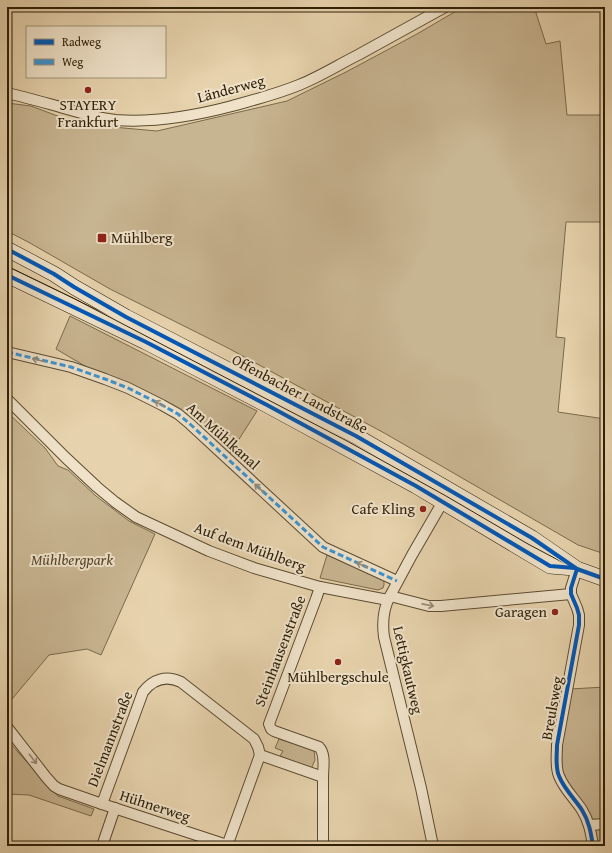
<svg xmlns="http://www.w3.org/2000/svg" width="612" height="853" viewBox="0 0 612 853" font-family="'Gentium Book Plus',serif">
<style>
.green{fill:#c7b490;stroke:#7a6a4c}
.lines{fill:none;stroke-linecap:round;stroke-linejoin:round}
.minor-casing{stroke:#5c4c31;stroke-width:12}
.secondary-casing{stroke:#2e1f08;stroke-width:16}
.minor{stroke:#efe2c9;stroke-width:10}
.secondary{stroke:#efe2c9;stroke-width:15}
.tram{stroke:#2e1f08;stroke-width:1}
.quiet{stroke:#3c94d1;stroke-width:3;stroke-dasharray:6 3;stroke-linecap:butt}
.cycleway-casing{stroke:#efe2c9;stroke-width:6}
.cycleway{stroke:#0057b8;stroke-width:4}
.oneway{stroke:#988a72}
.poi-dot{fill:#8f2418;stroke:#efe2c9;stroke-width:1.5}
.labels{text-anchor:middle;stroke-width:4;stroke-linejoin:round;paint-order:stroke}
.street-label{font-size:15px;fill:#2e1f08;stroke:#efe2c9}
.poi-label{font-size:15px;fill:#2e1f08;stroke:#efe2c9}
.park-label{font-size:15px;font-style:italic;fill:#54442a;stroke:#efe2c9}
</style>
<rect width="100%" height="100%" fill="#e6d2ac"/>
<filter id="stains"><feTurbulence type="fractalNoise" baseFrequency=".005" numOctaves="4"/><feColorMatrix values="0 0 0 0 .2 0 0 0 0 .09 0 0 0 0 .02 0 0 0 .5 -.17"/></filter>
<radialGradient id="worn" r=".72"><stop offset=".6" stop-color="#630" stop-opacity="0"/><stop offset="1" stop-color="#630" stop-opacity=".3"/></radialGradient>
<!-- green -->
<g class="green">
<polygon points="463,7 536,7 536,13 546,44 560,41 567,115 605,115 605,222 566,222 556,337 565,338 558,412 605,419 605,554 578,545 386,434 228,348 110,289 30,243 7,231 7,103 31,106 79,124 157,131 287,101 346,72 417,34"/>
<polygon points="70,316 257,411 227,458 176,413 107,379 56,349"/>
<polygon points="7,412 45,448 58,466 68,470 96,496 129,521 155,534 101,655 87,649 49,655 7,705"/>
<polygon points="327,555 347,563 381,579 384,581 384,585 383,588 378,590 320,578"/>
<path d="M605 687V846H597L562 773C557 745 566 717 570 689Z"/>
<polygon points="279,739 314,750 315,760 311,769 280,756 283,751 275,748"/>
<polygon points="7,740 58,796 94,809 91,816 29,795 7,794"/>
</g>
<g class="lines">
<defs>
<g id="minor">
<path d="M7 93C25 97 42 102 60 107 78 112 96 118 116 120 155 123 194 116 232 106 254 100 277 94 299 85 319 77 338 65 358 55 387 39 416 23 445 7"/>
<polyline points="7,352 71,367 105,379 128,388 162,405 178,414 190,424 323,547 397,581"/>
<polyline points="7,399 66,458 97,487 115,502 136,517 209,551 254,568 320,587 388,600"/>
<path d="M577 569 571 588V594L577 608 579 615V625L557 745C557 755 555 767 559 776 564 789 575 799 582 810 589 821 591 833 593 846"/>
<path d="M320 587 316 599 269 724 271 729 274 731 319 747C326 754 323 768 323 777"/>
<polyline points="390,596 429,606 441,606 571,594"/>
<polyline points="7,727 46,777 54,786 59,789 102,804 227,845"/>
<polyline points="260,755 323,777 323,846"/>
<path d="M102 804 143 692C153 679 166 675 181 682L254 739 258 747 260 755"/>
<polyline points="589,825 605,824"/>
<polyline points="102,846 115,808"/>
<polyline points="227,846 260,755"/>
<path d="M433 846 421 788 384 637C382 622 383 609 390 596L412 555 445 498"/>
</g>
<g id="secondary">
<polyline points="7,249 54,274 74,287 126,317 356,436 532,538 577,569 605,579"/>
<polyline points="7,275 146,342 267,405 416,486 550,566 574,568"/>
</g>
</defs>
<!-- minor casing -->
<use href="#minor" class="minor-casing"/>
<!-- secondary casing -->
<use href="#secondary" class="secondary-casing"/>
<!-- minor -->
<use href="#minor" class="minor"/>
<!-- secondary -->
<use href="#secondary" class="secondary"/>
<!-- tram -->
<polyline class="tram" points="7,266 73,298 347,441 446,496 528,544 577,570 605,580"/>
<!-- quiet -->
<polyline class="quiet" points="7,352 71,367 105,379 128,388 162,405 178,414 190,424 323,547 397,581"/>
<defs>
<g id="cycleway">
<polyline points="7,249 54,274 74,287 126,317 356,436 532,538 577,569 605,579"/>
<polyline points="7,275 146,342 267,405 416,486 550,566 575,568"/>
<path d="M577 569 571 588V594L577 608 579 615V625L557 745C557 755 555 767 559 776 564 789 575 799 582 810 589 821 591 833 593 846"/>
</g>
</defs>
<!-- cycleway casing -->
<use href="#cycleway" class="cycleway-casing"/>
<!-- cycleway -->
<use href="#cycleway" class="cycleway"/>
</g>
<!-- one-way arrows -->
<defs><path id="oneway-shaft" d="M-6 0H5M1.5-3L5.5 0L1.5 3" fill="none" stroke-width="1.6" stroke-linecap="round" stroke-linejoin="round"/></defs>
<g class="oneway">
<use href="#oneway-shaft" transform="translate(38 360) rotate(-166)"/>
<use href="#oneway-shaft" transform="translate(160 404) rotate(-153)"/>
<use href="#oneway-shaft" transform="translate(259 488) rotate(-137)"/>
<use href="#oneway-shaft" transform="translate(362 565) rotate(-156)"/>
<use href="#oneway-shaft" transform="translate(428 605) rotate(11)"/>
<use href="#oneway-shaft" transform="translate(33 759) rotate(52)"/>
</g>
<!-- markers -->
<g class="poi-dot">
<circle cx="88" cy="90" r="4"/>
<rect x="97" y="233" width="10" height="10" rx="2"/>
<circle cx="423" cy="509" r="4"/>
<circle cx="555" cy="612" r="4"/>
<circle cx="338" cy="662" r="4"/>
</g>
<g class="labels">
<!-- street labels -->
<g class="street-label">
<text transform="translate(231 89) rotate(-15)" y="5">Länderweg</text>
<text transform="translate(300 394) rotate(28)" y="5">Offenbacher Landstraße</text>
<text transform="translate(223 436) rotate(42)" y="5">Am Mühlkanal</text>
<text transform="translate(250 547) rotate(20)" y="5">Auf dem Mühlberg</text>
<text transform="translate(280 651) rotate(-69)" y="5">Steinhausenstraße</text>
<text transform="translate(408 670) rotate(77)" y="5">Lettigkautweg</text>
<text transform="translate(552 708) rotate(-80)" y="5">Breulsweg</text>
<text transform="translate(110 739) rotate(-69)" y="5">Dielmannstraße</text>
<text transform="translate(155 806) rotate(18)" y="5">Hühnerweg</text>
</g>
<!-- poi labels -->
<g class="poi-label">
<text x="88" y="110">STAYERY<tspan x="88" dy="17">Frankfurt</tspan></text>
<text x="111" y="243" text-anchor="start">Mühlberg</text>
<text x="415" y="514" text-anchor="end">Cafe Kling</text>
<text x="547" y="617" text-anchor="end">Garagen</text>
<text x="338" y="682">Mühlbergschule</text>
</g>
<!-- park labels -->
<g class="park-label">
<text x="72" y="565">Mühlbergpark</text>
</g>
</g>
<!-- margin -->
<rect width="612" height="853" fill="none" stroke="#e6d2ac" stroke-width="24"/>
<rect x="8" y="8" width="596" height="837" fill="none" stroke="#2e1f08" stroke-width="2"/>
<rect x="12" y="12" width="588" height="829" fill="none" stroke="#2e1f08"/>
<!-- legend -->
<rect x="26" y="26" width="140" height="52" fill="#efe2c9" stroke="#a2947c"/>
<rect x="34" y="39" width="20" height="6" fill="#0057b8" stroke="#a2947c"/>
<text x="62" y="46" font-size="12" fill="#2e1f08">Radweg</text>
<rect x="34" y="59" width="20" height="6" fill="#3c94d1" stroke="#a2947c"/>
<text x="62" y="66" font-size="12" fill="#2e1f08">Weg</text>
<rect width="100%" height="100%" filter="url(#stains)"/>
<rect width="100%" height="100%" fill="url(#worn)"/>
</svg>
